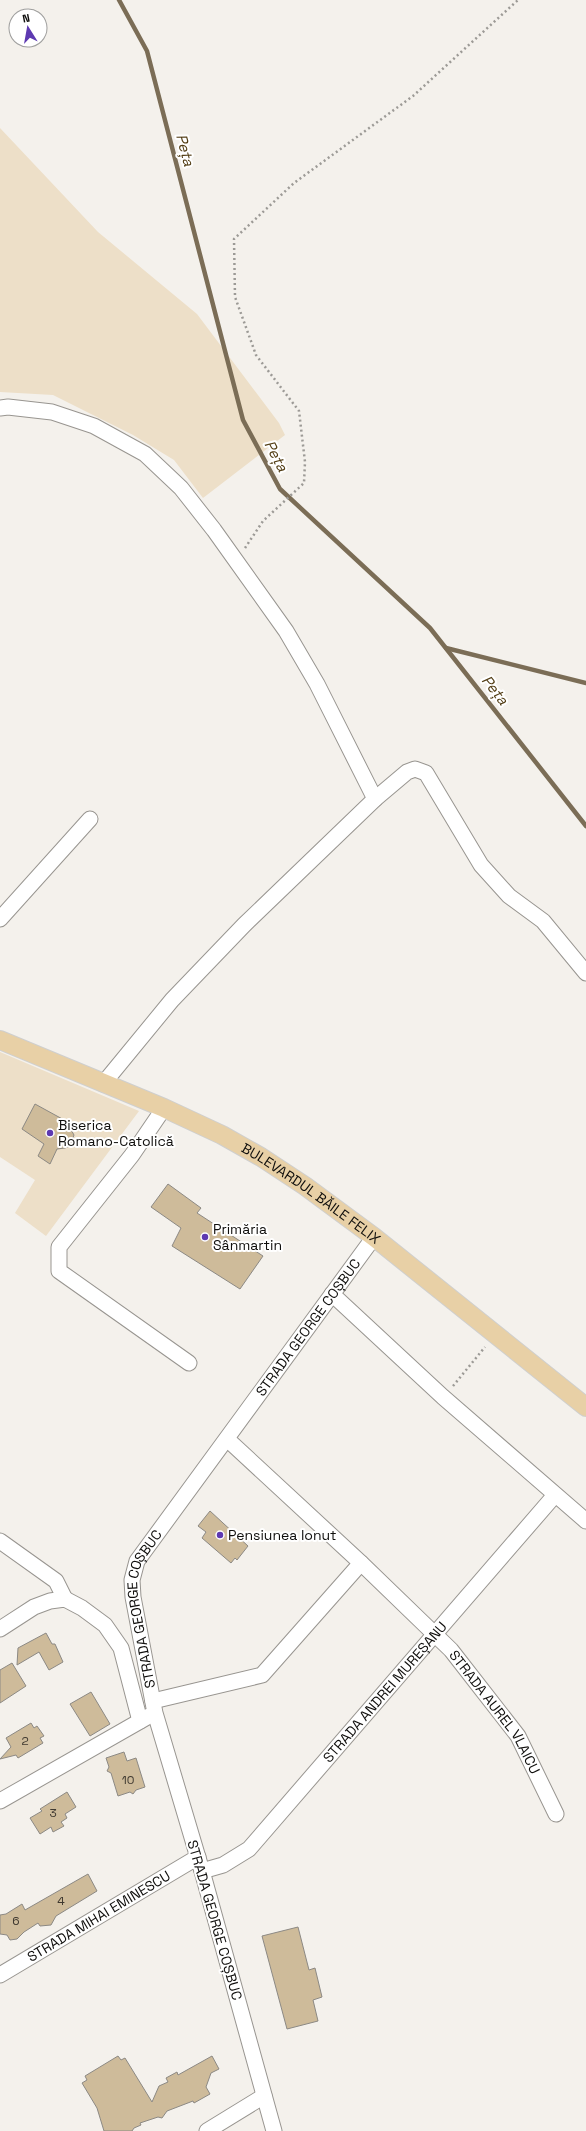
<svg xmlns="http://www.w3.org/2000/svg" width="586" height="2131" viewBox="0 0 586 2131" font-family="'Space Grotesk',sans-serif">
<style>
.green{fill:#eddfc8}
.lines{fill:none;stroke-linecap:round;stroke-linejoin:round}
.stream{stroke:#7b6d56;stroke-width:4.5}
.building{fill:#cebb9a;stroke:#8c8984}
.minor-casing{stroke:#989590;stroke-width:17}
.major-casing{stroke:#cfcfce;stroke-width:20}
.path{stroke:#9c9a96;stroke-width:2.5;stroke-dasharray:2 3;stroke-linecap:butt}
.minor{stroke:#fff;stroke-width:15}
.major{stroke:#e8d0a6;stroke-width:18}
.poi-dot{fill:#5d39b1;stroke:#fff;stroke-width:1.5}
.labels{text-anchor:middle;stroke-width:4;stroke-linejoin:round;paint-order:stroke}
.number-label{font-size:12px;fill:#3f3930}
.poi-label{font-size:14px;fill:#0f0e0c;stroke:#fff;text-anchor:start}
.street-label{font-size:14px;fill:#0f0e0c;stroke:#fff}
.water-label{font-size:15px;font-style:italic;fill:#523d14;stroke:#fff}
</style>
<rect width="100%" height="100%" fill="#f4f1ec"/>
<!-- green -->
<g class="green">
<polygon points="0,128 98,232 197,314 279,423 285,435 203,498 174,460 133,435 53,395 0,392"/>
<polygon points="0,1052 139,1111 46,1236 15,1213 35,1180 0,1157"/>
</g>
<g class="lines">
<!-- stream -->
<g class="stream">
<polyline points="119,0 147,51 243,420 280,489 430,628 586,826"/>
<polyline points="446,648 586,683"/>
</g>
</g>
<!-- building -->
<g class="building">
<polygon points="35,1104 66,1121 65,1125 70,1128 74,1135 70,1146 65,1148 57,1149 50,1164 38,1156 44,1144 22,1129"/>
<polygon points="168,1184 201,1208 197,1213 263,1256 240,1289 172,1246 181,1228 151,1207"/>
<polygon points="210,1511 248,1546 237,1560 235,1558 231,1563 202,1538 206,1532 198,1526"/>
<polygon points="46,1633 52,1644 55,1644 63,1662 49,1670 39,1652 17,1665 18,1648"/>
<polygon points="12,1663 26,1686 0,1703 0,1670"/>
<polygon points="91,1692 110,1724 90,1736 70,1704"/>
<polygon points="31,1723 34,1728 37,1726 44,1736 40,1738 43,1743 18,1758 16,1755 0,1759 11,1747 6,1738"/>
<polygon points="124,1752 127,1761 136,1758 145,1787 136,1790 133,1794 130,1792 118,1796 111,1773 107,1771 109,1767 106,1758"/>
<polygon points="67,1792 76,1807 65,1814 67,1818 61,1822 64,1826 53,1832 51,1827 40,1834 30,1818 42,1811 40,1809"/>
<polygon points="88,1874 97,1891 56,1916 51,1925 40,1926 38,1923 24,1932 17,1939 10,1940 7,1935 0,1934 0,1915 6,1914 22,1904 25,1910"/>
<polygon points="298,1927 309,1970 315,1968 322,1997 313,2000 318,2021 287,2029 262,1936"/>
<polygon points="118,2056 121,2060 125,2058 152,2102 159,2086 168,2082 166,2078 177,2072 178,2075 212,2056 219,2069 211,2073 206,2087 210,2094 194,2103 193,2101 167,2111 162,2118 158,2117 140,2123 141,2125 134,2128 132,2131 104,2131 97,2108 82,2083 87,2080 85,2076"/>
</g>
<g class="lines">
<defs>
<g id="minor">
<polyline points="0,408 8,407 52,412 94,426 145,454 181,488 214,530 286,631 317,684 375,799"/>
<polyline points="0,919 90,819"/>
<polyline points="103,1084 172,1000 244,925 375,799 407,772 415,769 426,773 481,865 509,896 543,921 586,973"/>
<polyline points="164,1108 132,1155 59,1247 59,1271 189,1363"/>
<polyline points="332,1294 443,1397 586,1521"/>
<path id="s1" d="M227 1439 361 1563 451 1650 518 1736 556 1814"/>
<polyline points="0,1541 56,1581 65,1599"/>
<polyline points="0,1629 34,1607 50,1601 65,1599 82,1608 105,1625 121,1648 140,1721"/>
<polyline points="153,1701 262,1675 361,1563"/>
<polyline points="0,1801 149,1716"/>
<path id="s2" d="M202 1871 223 1865 249 1849 555 1495"/>
<path id="s3" d="M0 1975 198 1857"/>
<polyline points="207,2131 264,2096"/>
<path id="s4" d="M274 2131 202 1871 155 1713 133 1597 132 1580 137 1561 374 1237"/>
</g>
<g id="major">
<path id="s5" d="M0 1040 164 1108 222 1135 261 1157 305 1186 374 1237 586 1407"/>
</g>
</defs>
<!-- minor casing -->
<use href="#minor" class="minor-casing"/>
<!-- major casing -->
<use href="#major" class="major-casing"/>
<!-- path -->
<g class="path">
<polyline points="245,548 263,521 304,483 305,462 299,411 256,355 235,297 234,239 294,183 413,96 518,0"/>
<polyline points="453,1386 485,1347"/>
</g>
<!-- minor -->
<use href="#minor" class="minor"/>
<!-- major -->
<use href="#major" class="major"/>
</g>
<!-- markers -->
<g class="poi-dot">
<circle cx="50" cy="1133" r="4"/>
<circle cx="205" cy="1237" r="4"/>
<circle cx="220" cy="1535" r="4"/>
</g>
<g class="labels">
<!-- number labels -->
<g class="number-label">
<text x="25" y="1745">2</text>
<text x="128" y="1784">10</text>
<text x="53" y="1817">3</text>
<text x="61" y="1905">4</text>
<text x="16" y="1925">6</text>
</g>
<!-- poi labels -->
<g class="poi-label">
<text x="58" y="1130">Biserica<tspan x="58" dy="16">Romano-Catolică</tspan></text>
<text x="213" y="1234">Primăria<tspan x="213" dy="16">Sânmartin</tspan></text>
<text x="228" y="1540">Pensiunea Ionut</text>
</g>
<!-- street labels -->
<g class="street-label">
<text dy="5" stroke="none"><textPath href="#s5" startOffset="348">BULEVARDUL BĂILE FELIX</textPath></text>
<text dy="5" stroke="none"><textPath href="#s4" startOffset="879">STRADA GEORGE COȘBUC</textPath></text>
<text dy="5" stroke="none"><textPath href="#s4" startOffset="543">STRADA GEORGE COȘBUC</textPath></text>
<text dy="5" stroke="none"><textPath href="#s2" startOffset="260">STRADA ANDREI MUREȘANU</textPath></text>
<text dy="5" stroke="none"><textPath href="#s1" startOffset="384">STRADA AUREL VLAICU</textPath></text>
<text dy="5" stroke="none"><textPath href="#s3" startOffset="115">STRADA MIHAI EMINESCU</textPath></text>
<text transform="translate(215 1920) rotate(74)" y="5">STRADA GEORGE COȘBUC</text>
</g>
<!-- water labels -->
<g class="water-label">
<text transform="translate(185 150) rotate(75)" y="5">Peța</text>
<text transform="translate(276 456) rotate(62)" y="5">Peța</text>
<text transform="translate(495 690) rotate(52)" y="5">Peța</text>
</g>
</g>
<!-- north arrow -->
<g transform="translate(28 28) rotate(349)"><circle r="19" fill="#ffffff" stroke="#9f9f9e"/>
<path d="M0-3L7 15L0 10L-7 15Z" fill="#5d39b1"/>
<text y="-6" font-size="11" font-weight="bold" text-anchor="middle" fill="#0f0e0c">N</text>
</g>
</svg>
